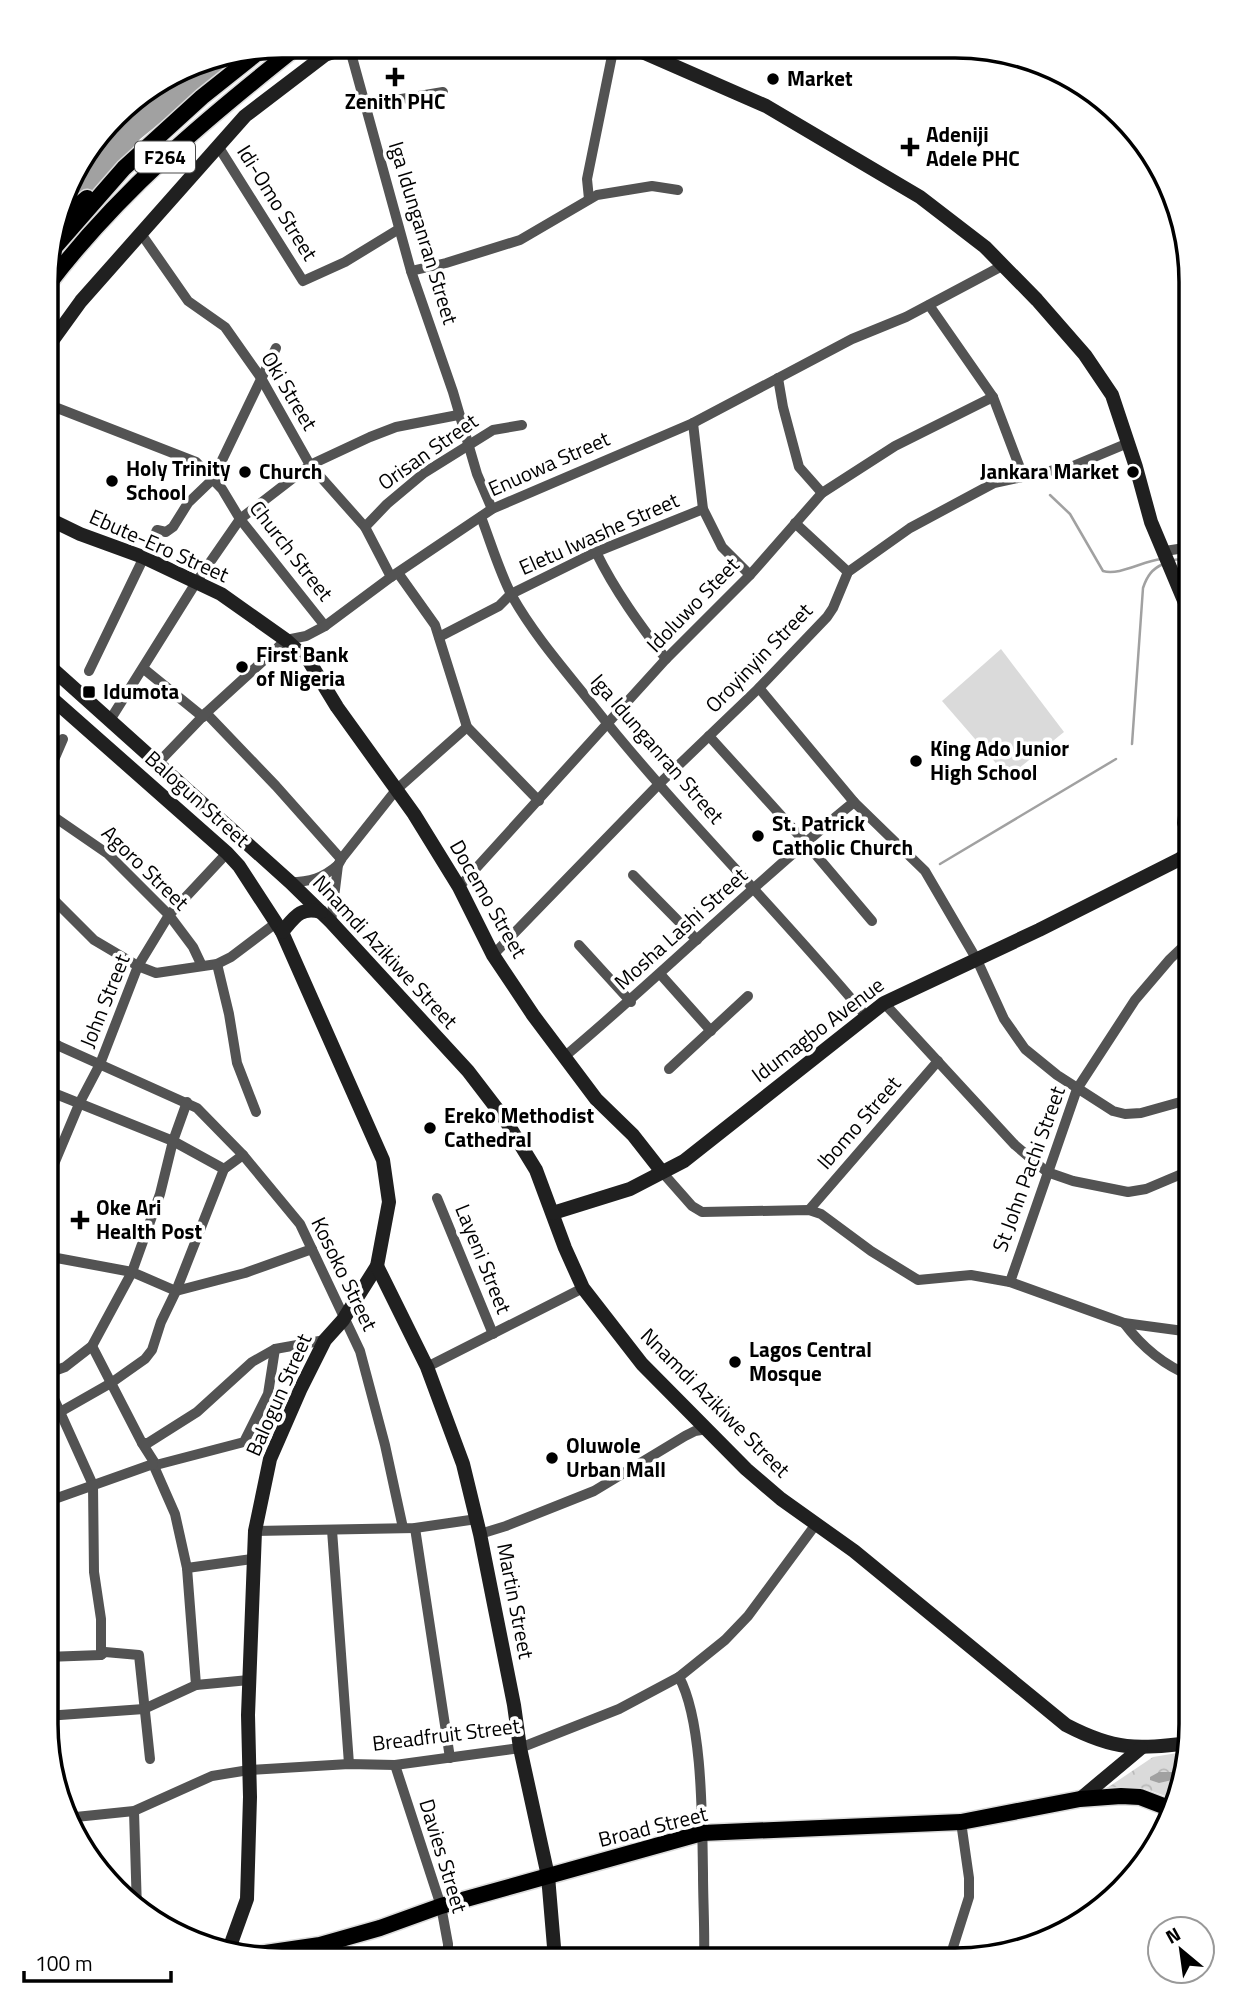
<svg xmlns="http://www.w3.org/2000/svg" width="1237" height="2006" viewBox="0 0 1237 2006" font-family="'Titillium Web',sans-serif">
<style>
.grass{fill:#dadada}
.park{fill:url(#park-crowns)}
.water{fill:#a1a1a1}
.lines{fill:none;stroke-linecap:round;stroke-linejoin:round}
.stream{stroke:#a1a1a1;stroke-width:2.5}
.primary-casing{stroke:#dbdbdb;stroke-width:19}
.street{stroke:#535353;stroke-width:10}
.secondary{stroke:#202020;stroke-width:14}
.primary{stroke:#000;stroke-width:16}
.poi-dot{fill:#000;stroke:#fff;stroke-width:2.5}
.labels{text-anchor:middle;stroke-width:7;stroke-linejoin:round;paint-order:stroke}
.shield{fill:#fff;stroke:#4c4c4c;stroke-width:2}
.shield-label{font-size:19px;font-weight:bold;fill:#000}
.poi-label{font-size:21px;font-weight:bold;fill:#000;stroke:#fff;text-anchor:start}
.street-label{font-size:21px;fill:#000;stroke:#fff}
.rim{fill:none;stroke:#000;stroke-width:3.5}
</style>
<defs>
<pattern id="park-crowns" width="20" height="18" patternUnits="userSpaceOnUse" patternTransform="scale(1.75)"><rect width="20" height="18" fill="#dadada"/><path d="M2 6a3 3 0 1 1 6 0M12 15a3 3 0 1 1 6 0" fill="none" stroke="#b9b9b9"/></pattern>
</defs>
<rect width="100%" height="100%" fill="#fff"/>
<!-- grass -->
<polygon class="grass" points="1001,649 1064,732 1008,777 942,701"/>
<!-- park -->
<polygon class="park" points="1189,1751 1179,1801 1143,1788 1104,1790 1153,1757"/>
<!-- water -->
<g class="water">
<polygon points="247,52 140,139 47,252 70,177 126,104 192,63"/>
<polygon points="1187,1758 1183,1782 1181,1778 1159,1783 1150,1780 1150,1777 1159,1772 1180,1772 1182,1763"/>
</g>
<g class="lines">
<!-- stream -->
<g class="stream">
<path d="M1050 495 1070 514 1103 571C1119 576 1143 561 1161 559"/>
<polyline points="1173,560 1191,558"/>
<path d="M1132 744 1143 588C1147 576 1152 569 1163 564"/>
<polyline points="940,864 1116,759"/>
</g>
<defs>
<g id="primary">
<polyline points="56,224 87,198"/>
<polyline points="47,256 124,168 202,97 261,50"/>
<path d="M47 286C118 192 207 118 298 46"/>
<polyline points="245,1956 320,1945 380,1928 441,1906 702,1833 961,1822 1080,1799 1121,1796 1140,1797 1174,1810"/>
</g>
</defs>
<!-- primary casing -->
<use href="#primary" class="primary-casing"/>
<!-- street -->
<g class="street">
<polyline points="349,46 411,271 453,392 477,474 492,509"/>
<polyline points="366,105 443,92"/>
<polyline points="218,146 303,281 345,262 399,229"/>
<polyline points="589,199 587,179 614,46"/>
<polyline points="142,235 188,301 225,327 261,378 310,465 365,527 391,577"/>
<polyline points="411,271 446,263 520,240 597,195 652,186 678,190"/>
<polyline points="929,305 993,397 1023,476"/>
<polyline points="778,378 783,407 799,467 822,493"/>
<polyline points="47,404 196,462 222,489 240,519 325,626"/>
<polyline points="693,423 703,509 722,547 750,575"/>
<path d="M481 517C491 543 499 571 512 596 534 635 564 669 591 703 677 812 777 909 865 1015"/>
<polyline points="795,523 848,572"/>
<polyline points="365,527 387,504 424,473 493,430 522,425"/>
<polyline points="1165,551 1191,547"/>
<path d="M596 552C615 591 640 625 666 659"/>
<polyline points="398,573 435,625 467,727 539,801"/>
<polyline points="439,637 499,606 511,594 596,552 703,509"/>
<polyline points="144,669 203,717"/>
<polyline points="89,671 157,530 166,532 173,527 188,503 213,479 276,348"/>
<polyline points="759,688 854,802 925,871 977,960 1004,1019 1025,1049 1057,1075 1113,1111 1125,1114 1141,1113 1191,1099"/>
<polyline points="206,713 276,786 341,859"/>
<polyline points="110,720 197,581 240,519 310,465 370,437 396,427 458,415"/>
<polyline points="709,736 805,842 872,921"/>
<polyline points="1191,740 1188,779 1182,823 1191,849"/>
<polyline points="157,764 206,713 286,640 306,636 325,626 391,577 492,509 693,423 852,339 906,317 1002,266"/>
<polyline points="47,776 63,739"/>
<polyline points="47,812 108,854 169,915 193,947 202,966"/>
<polyline points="1180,859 1191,881"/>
<polyline points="633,875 697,940"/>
<path d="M290 882C310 882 323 878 338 865"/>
<polyline points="459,887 666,659 750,575 822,493 895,446 993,397"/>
<polyline points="47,893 94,940 138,966 156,973 217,964 231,957 276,923"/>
<polyline points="331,922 338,865 342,858 396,790 467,727"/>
<polyline points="579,945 631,1002"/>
<polyline points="493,955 659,784 759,688 827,617 833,608 848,572 910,528 994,483 1073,466 1128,443"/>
<polyline points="217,964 229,1014 237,1063 256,1112"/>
<polyline points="661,975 711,1031"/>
<polyline points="884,1003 1015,1145 1047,1172 1073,1181 1128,1192 1146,1189 1191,1170"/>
<polyline points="46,1039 59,1046 197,1108 243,1155 300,1224 360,1351 385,1445 403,1528"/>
<path d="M564 1057C663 974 754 883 854 802"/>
<polyline points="669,1069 748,996"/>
<polyline points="46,1090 173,1141 224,1169"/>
<polyline points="662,1172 692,1206 702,1212 809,1210 821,1214 871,1251 918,1280 971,1275 1010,1282 1124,1323 1191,1332"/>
<polyline points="46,1183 80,1102 100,1064 138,966 169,915 227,853"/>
<polyline points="437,1198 493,1334"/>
<polyline points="809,1210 938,1061"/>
<polyline points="46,1256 132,1272 176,1291 245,1273 312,1249"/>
<polyline points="1010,1282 1077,1089 1135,1000 1170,959 1191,939"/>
<path d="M1124 1323C1142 1347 1163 1365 1191 1376"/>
<polyline points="92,1346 142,1443 156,1465 153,1464 175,1514 187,1568 196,1685"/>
<polyline points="427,1367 583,1288"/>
<polyline points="46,1374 65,1367 92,1346 132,1272 160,1194 173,1141 187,1102"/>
<polyline points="46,1381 93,1485 94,1572 101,1619 101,1655"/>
<polyline points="46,1420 111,1383 145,1359 152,1350 161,1322 176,1291 224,1169 243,1155"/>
<polyline points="142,1443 148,1443 197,1412 252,1362 275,1349 325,1340"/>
<polyline points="156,1465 244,1442 268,1394 275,1349"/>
<polyline points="46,1502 153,1464"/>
<polyline points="415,1528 450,1758"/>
<polyline points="332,1530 349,1764"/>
<polyline points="255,1531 415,1528 477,1519"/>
<polyline points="480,1534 506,1526 594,1491 685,1436 695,1431 707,1429"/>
<polyline points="187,1568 252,1559"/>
<polyline points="46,1657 101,1655 105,1652 139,1655 150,1759"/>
<path d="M679 1677C703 1721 702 1821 703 1873 703 1902 705 1931 704 1960"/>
<polyline points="46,1716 144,1709 196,1685 249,1680"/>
<polyline points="395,1765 441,1906 448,1944 448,1959"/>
<polyline points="134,1811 137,1910"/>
<polyline points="66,1818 134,1811 212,1776 249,1770 349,1764 395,1765 520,1748 619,1709 679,1677 725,1640 748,1616 816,1524"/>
<polyline points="704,1956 741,1960"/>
<polyline points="839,1960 881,1956 950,1958"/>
<polyline points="949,1960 969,1897 969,1878 961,1822"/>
</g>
<!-- secondary -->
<g class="secondary">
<polyline points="631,47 766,106 920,197 985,247 1037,300 1085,355 1112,395 1136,467 1151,522 1188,610 1191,630"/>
<polyline points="47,348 81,301 245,116 325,55 351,46"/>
<polyline points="47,518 80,534 143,557 221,594 286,640 309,661 337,707 414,814 459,887 493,955 533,1015 596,1099 633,1135 662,1172"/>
<path d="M47 664 290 882 331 922 468 1071 504 1118 536 1170 565 1248 583 1288 642 1364 746 1469 781 1499 854 1551 1066 1725C1116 1751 1136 1749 1190 1743"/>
<polyline points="47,694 227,853 239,866 282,932 383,1160 389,1202 377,1266 343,1320 325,1340 301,1388 270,1459 255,1531 248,1715 250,1797 247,1899 229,1949"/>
<path d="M282 932C294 918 300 906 321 912"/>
<polyline points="553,1213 630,1189 684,1161 884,1003 1039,930 1180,859 1191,851"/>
<polyline points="377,1266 427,1367 463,1464 480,1534 514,1705 520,1748 548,1876 555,1959"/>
<polyline points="1080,1799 1141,1748"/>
</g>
<!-- primary -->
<use href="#primary" class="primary"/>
</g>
<!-- markers -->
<g class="poi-dot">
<path d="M391.5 66.5h7v7h7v7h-7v7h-7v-7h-7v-7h7z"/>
<circle cx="773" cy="79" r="7"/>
<path d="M906.5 136.5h7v7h7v7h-7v7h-7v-7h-7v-7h7z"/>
<circle cx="245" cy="472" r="7"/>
<circle cx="1133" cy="472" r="7"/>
<circle cx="112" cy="481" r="7"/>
<circle cx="242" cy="667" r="7"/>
<rect x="82" y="685" width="14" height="14" rx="3.5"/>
<circle cx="916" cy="761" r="7"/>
<circle cx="758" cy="836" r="7"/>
<circle cx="430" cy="1128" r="7"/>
<path d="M76.5 1209.5h7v7h7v7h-7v7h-7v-7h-7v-7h7z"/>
<circle cx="735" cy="1362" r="7"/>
<circle cx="552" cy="1458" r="7"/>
</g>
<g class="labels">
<!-- shield labels -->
<rect class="shield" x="135" y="141.5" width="60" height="31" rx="5"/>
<g class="shield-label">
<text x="165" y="164">F264</text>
</g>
<!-- poi labels -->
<g class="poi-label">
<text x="787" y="86">Market</text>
<text x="395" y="109" text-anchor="middle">Zenith PHC</text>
<text x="926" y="142">Adeniji<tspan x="926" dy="24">Adele PHC</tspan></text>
<text x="126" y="476">Holy Trinity<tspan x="126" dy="24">School</tspan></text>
<text x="259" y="479">Church</text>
<text x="1119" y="479" text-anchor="end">Jankara Market</text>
<text x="256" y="662">First Bank<tspan x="256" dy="24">of Nigeria</tspan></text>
<text x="103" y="699">Idumota</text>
<text x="930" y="756">King Ado Junior<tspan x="930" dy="24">High School</tspan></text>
<text x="772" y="831">St. Patrick<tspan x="772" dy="24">Catholic Church</tspan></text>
<text x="444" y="1123">Ereko Methodist<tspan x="444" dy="24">Cathedral</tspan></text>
<text x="96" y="1215">Oke Ari<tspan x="96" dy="24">Health Post</tspan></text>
<text x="749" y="1357">Lagos Central<tspan x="749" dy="24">Mosque</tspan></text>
<text x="566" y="1453">Oluwole<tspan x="566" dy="24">Urban Mall</tspan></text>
</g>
<!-- street labels -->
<g class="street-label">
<text transform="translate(277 203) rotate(58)" y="7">Idi-Omo Street</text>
<text transform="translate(423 233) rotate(73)" y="7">Iga Idunganran Street</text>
<text transform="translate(289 391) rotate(59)" y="7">Oki Street</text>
<text transform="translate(428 452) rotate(-35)" y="7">Orisan Street</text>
<text transform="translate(549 464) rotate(-24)" y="7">Enuowa Street</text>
<text transform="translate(599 534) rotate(-24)" y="7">Eletu Iwashe Street</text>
<text transform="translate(159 546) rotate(24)" y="7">Ebute-Ero Street</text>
<text transform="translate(291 551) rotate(52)" y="7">Church Street</text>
<text transform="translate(693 605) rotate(-46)" y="7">Idoluwo Steet</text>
<text transform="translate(759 658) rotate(-46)" y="7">Oroyinyin Street</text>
<text transform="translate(657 749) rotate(49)" y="7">Iga Idunganran Street</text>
<text transform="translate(197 799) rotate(42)" y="7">Balogun Street</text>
<text transform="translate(145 868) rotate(44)" y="7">Agoro Street</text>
<text transform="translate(488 899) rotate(60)" y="7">Docemo Street</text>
<text transform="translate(681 929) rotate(-42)" y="7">Mosha Lashi Street</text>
<text transform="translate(385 952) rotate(47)" y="7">Nnamdi Azikiwe Street</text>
<text transform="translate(105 1001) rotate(-68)" y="7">John Street</text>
<text transform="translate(818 1030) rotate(-37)" y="7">Idumagbo Avenue</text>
<text transform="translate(859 1123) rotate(-49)" y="7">Ibomo Street</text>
<text transform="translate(1029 1169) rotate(-70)" y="7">St John Pachi Street</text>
<text transform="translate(483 1259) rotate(68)" y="7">Layeni Street</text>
<text transform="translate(344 1274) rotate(64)" y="7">Kosoko Street</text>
<text transform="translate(279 1395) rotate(-66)" y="7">Balogun Street</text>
<text transform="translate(715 1403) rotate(45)" y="7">Nnamdi Azikiwe Street</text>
<text transform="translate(515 1601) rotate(79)" y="7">Martin Street</text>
<text transform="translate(446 1735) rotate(-7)" y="7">Breadfruit Street</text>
<text transform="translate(653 1827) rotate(-14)" y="7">Broad Street</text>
<text transform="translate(443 1856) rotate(73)" y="7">Davies Street</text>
</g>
</g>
<!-- crop -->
<path d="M0 0H1237V2006H0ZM282 58H955A224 224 0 0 1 1179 282V1724A224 224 0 0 1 955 1948H282A224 224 0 0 1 58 1724V282A224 224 0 0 1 282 58Z" fill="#fff" fill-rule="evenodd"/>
<path class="rim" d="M282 58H955A224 224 0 0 1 1179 282V1724A224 224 0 0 1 955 1948H282A224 224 0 0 1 58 1724V282A224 224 0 0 1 282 58Z"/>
<!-- north arrow -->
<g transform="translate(1181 1950) rotate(331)"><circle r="33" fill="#ffffff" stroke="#999999" stroke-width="2"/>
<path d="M0-5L12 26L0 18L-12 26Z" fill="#000000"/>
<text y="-10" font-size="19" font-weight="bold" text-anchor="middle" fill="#000000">N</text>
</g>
<!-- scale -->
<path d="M24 1971v10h147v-10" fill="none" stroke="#000000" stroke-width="3.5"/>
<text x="35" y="1971" font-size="21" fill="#000000" stroke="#ffffff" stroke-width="5" paint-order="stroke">100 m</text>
</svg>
